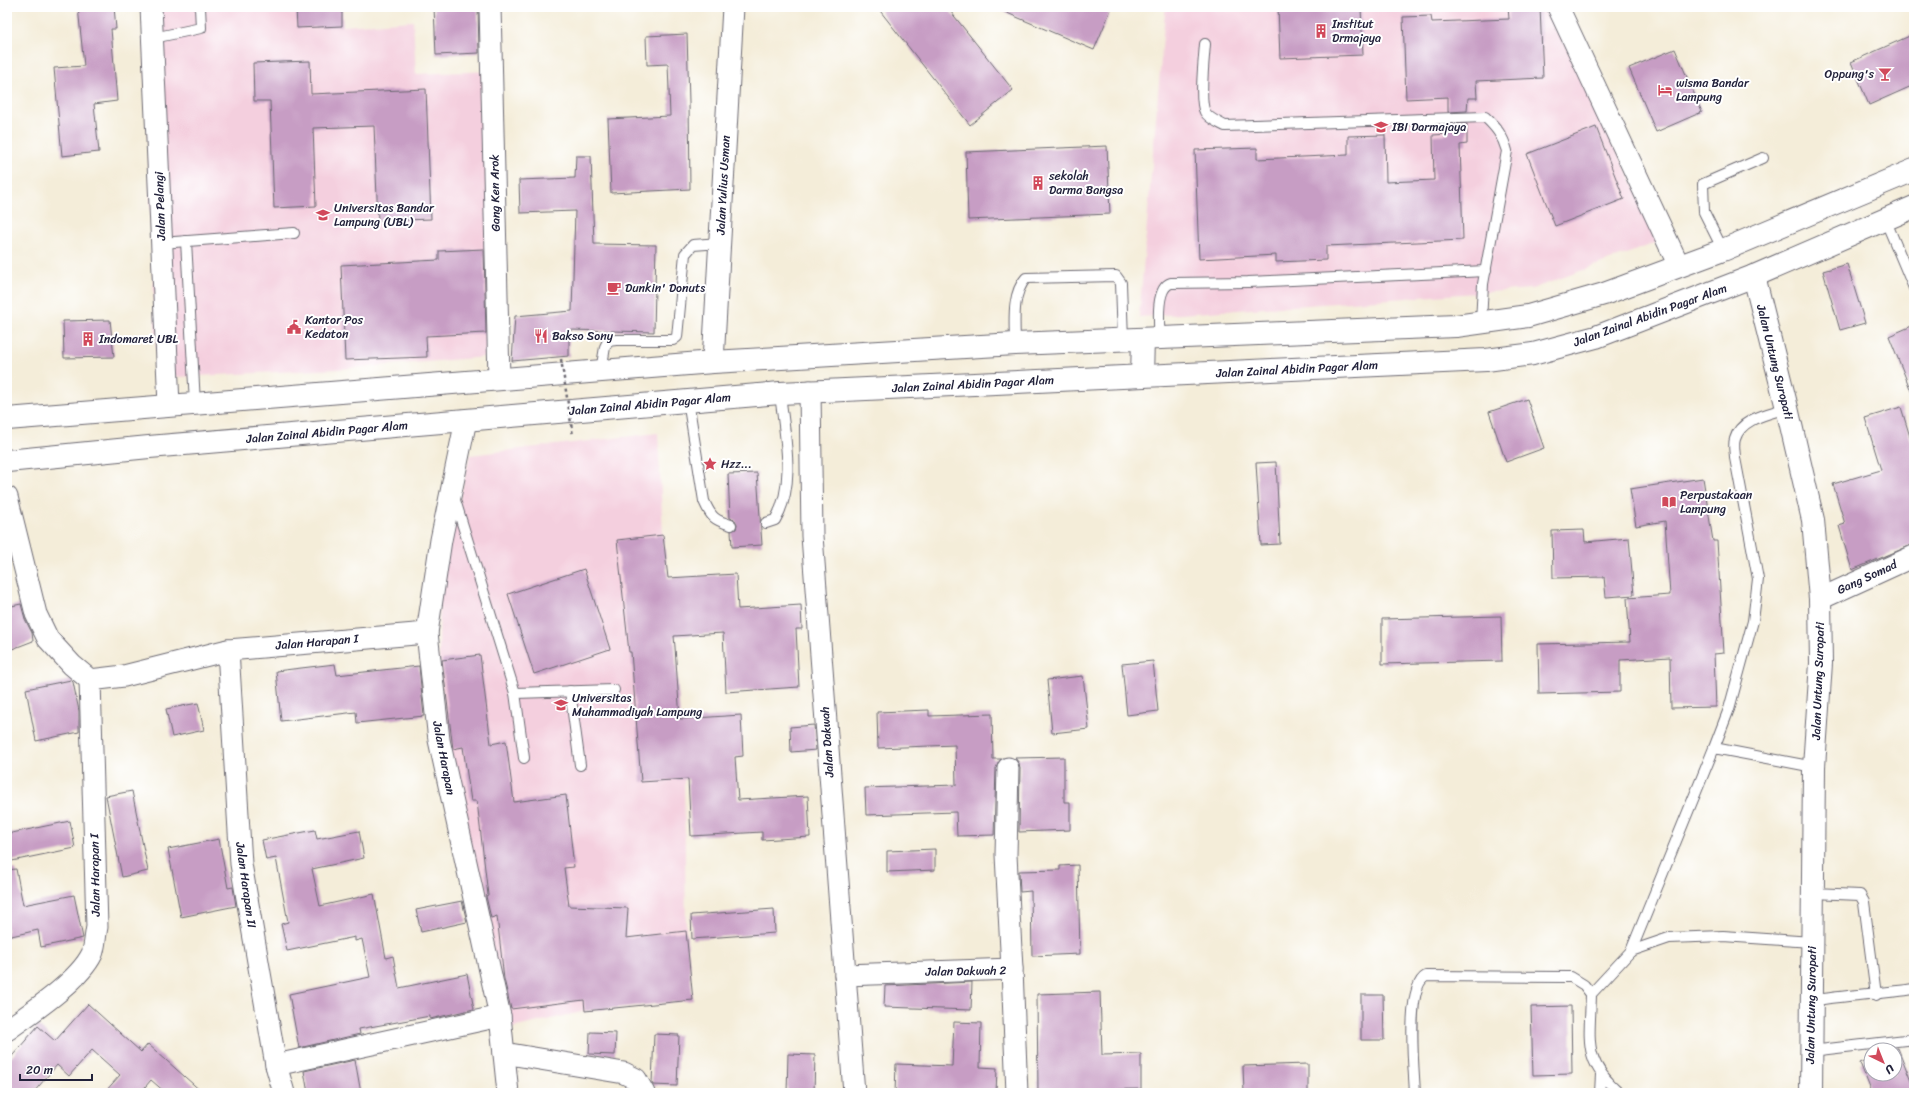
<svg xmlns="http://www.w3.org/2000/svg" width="1921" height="1100" viewBox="0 0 1921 1100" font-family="Sriracha,sans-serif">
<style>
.built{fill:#f4cfde}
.building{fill:#c79dc4}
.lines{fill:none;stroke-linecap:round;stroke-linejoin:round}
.service-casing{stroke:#6c6972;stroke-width:12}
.minor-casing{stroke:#6c6972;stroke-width:23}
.secondary-casing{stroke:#6c6972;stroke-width:24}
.trunk-casing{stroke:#6c6972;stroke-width:24}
.service{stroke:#fff;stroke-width:10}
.minor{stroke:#fff;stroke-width:21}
.secondary{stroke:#fff;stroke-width:22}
.trunk{stroke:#fff;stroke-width:22}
.path-bridge{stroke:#6c6972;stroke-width:2.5;stroke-dasharray:3 3;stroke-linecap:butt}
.labels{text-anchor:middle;stroke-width:4;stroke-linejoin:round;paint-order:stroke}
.poi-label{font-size:12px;fill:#22223b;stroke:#fff;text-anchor:start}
.street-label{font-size:12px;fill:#22223b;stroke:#fff}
</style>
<rect width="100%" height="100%" fill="#fff"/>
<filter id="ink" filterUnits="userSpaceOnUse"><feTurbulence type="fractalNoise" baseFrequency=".025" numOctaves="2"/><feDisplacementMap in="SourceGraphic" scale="8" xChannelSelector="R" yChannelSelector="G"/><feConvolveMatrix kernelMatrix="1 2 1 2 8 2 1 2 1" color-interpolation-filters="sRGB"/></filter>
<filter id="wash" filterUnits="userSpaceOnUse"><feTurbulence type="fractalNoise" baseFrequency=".012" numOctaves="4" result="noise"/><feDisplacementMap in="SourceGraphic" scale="16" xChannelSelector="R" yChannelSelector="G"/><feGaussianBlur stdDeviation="0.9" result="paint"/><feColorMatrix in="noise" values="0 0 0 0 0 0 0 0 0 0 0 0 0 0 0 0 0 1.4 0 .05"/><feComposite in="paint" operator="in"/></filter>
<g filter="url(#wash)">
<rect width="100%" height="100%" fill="#f4edd9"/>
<!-- built -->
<g class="built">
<polygon points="143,7 342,7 343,26 413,21 416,74 492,71 498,356 340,369 157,378"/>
<polygon points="1168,7 1548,7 1661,241 1532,289 1139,317 1165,12"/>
<polygon points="658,433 663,535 675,647 684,779 686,931 693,1000 586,1011 508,1029 449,749 439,661 440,584 470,455"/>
</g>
<g id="blocks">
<!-- building -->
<g class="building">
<polygon points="78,7 114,7 116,29 111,29 117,101 94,104 99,152 62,156 54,68 84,66"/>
<polygon points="296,7 342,7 342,26 297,28"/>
<polygon points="434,7 478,7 479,53 436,55"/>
<polygon points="877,7 947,7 1013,90 970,125"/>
<polygon points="993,7 1112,7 1094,50"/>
<polygon points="1278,7 1361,7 1363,55 1280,58"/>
<polygon points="1508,7 1540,7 1543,78 1476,81 1477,98 1468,98 1467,111 1448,112 1448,97 1406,99 1403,17 1431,16 1432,22 1509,19"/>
<polygon points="687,34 689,102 690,189 611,193 608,119 670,116 668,64 647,65 646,36"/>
<polygon points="1914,34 1914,85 1869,105 1851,62"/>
<polygon points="1675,49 1702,112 1656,132 1629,68"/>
<polygon points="310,61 311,94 426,89 431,219 378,221 374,126 313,128 316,206 274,208 270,101 254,101 253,63"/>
<polygon points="1467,124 1467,144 1460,145 1463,240 1326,246 1326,260 1276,262 1276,255 1199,259 1195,150 1257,148 1257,159 1348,155 1348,136 1385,135 1386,182 1434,180 1433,135 1449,134 1449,125"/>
<polygon points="1596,127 1624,199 1555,226 1527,154"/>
<polygon points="1107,146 1110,214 968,220 966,152"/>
<polygon points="576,156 591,156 594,244 656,245 654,332 569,330 569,356 512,361 515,316 572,311 575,211 520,213 519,180 575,178"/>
<polygon points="484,249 486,333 426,336 427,357 345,360 341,265 439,260 439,251"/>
<polygon points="1847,264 1865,323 1840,330 1823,271"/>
<polygon points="110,320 114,357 64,358 63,321"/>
<polygon points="1914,325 1914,396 1913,396 1889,336"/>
<polygon points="1527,399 1544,448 1506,462 1489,412"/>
<polygon points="1901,407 1914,450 1914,544 1852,570 1839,526 1845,524 1833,484 1881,470 1865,418"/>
<polygon points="1276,462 1280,544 1261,545 1256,463"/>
<polygon points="757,473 762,545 732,547 731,531 736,529 737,524 735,520 730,518 728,474"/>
<polygon points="1703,478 1713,541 1717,541 1724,653 1714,654 1716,707 1671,708 1670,657 1620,660 1620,692 1539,694 1538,644 1630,642 1627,598 1670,595 1665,521 1636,526 1630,489"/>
<polygon points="1584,530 1585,542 1629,538 1634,595 1606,597 1604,577 1553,578 1552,531"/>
<polygon points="663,535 668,578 736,574 738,609 801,605 802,629 796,629 799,687 726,692 723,633 674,636 675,647 680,719 741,715 743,756 735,757 738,800 808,796 810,837 762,840 762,832 691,836 688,779 641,782 631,652 629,652 617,540"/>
<polygon points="584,569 610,649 534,674 508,594"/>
<polygon points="21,604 25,619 32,633 33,641 7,651 7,607"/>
<polygon points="1501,616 1502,661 1382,664 1382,619"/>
<polygon points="480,655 491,744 506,741 514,802 566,795 574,867 564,868 569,906 628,908 626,938 686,931 693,1000 585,1011 584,1000 511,1009 504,979 497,916 491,918 486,896 488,895 477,801 471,801 463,747 453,749 442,660"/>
<polygon points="1153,661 1158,711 1127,715 1122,664"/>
<polygon points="335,664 337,675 419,666 424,716 357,723 356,712 281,721 276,671"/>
<polygon points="1083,676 1089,729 1052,733 1047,680"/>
<polygon points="71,680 73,682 79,711 79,732 36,741 26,689"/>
<polygon points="198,703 204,730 172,737 166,709"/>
<polygon points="929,710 929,716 992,714 993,759 1001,759 996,768 994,835 957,836 956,812 866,815 865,788 956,785 955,745 878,748 877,712"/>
<polygon points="814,725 816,750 791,752 790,727"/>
<polygon points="1064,757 1064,802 1070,802 1070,830 1019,832 1020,768 1019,763 1015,758"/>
<polygon points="132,791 148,871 122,877 106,796"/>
<polygon points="70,821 75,848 7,862 7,834"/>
<polygon points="315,830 317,839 359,831 364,858 312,869 320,906 374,894 386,958 393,956 399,988 467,974 474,1009 430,1019 430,1016 359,1029 360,1034 299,1048 289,994 370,977 362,939 355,941 355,937 287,951 281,924 288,922 276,858 266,860 262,840"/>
<polygon points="219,839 228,888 233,887 236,906 181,917 168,849"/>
<polygon points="935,849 935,870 887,872 887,851"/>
<polygon points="1078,865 1080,954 1032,956 1031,891 1020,892 1019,871 1060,870 1060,866"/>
<polygon points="16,869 23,905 74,895 83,938 41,947 38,930 7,937 7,870"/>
<polygon points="462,901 467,922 421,932 416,910"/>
<polygon points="774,909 775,933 692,939 691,915"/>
<polygon points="972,982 971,1010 884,1007 885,986"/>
<polygon points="1100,992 1102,1055 1141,1054 1141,1089 1081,1090 1081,1093 1038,1093 1037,994"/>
<polygon points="1361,995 1383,995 1384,1040 1361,1040"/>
<polygon points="88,1004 141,1052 148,1044 203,1093 166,1093 151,1080 140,1093 104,1093 120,1075 92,1050 69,1076 57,1065 33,1093 7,1093 7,1062 38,1026 55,1041"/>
<polygon points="1571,1006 1572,1074 1533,1075 1531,1007"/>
<polygon points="954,1022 981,1023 980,1067 997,1068 996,1093 895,1093 896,1064 952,1066"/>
<polygon points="590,1032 616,1033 615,1055 589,1054"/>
<polygon points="654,1034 679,1035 677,1086 653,1085 652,1083"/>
<polygon points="1898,1048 1914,1089 1914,1093 1872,1093 1860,1063 1871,1058 1871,1074 1895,1074 1895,1050 1892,1050"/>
<polygon points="788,1054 815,1055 814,1093 787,1093"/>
<polygon points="355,1060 361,1093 308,1093 304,1071"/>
<polygon points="1308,1064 1308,1093 1244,1093 1243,1066"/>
</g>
</g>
</g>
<g filter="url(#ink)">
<use href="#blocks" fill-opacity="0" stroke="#6c6972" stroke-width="1"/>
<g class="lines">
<defs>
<g id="service">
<polyline points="153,38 201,28 200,7"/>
<path d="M1205 44C1204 58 1199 101 1205 112 1209 119 1218 122 1225 126L1485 117C1496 127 1503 136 1507 151L1483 284 1481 323"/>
<polyline points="1885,219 1914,288"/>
<polyline points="186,241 195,403"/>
<polyline points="161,243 294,233"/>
<polyline points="1723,250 1704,212 1703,184 1763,158"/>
<path d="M1160 339C1159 324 1155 288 1171 283L1248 282 1486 271"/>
<path d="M1015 344C1015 323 1011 295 1026 278L1116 276 1121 283 1123 340"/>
<polyline points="601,371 605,347 608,341 616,340 673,340 677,337 685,254 693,245 720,243"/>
<path d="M688 401 704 501C711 517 714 520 731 525"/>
<path d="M1787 408C1769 414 1741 418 1735 439 1733 445 1735 452 1735 458L1758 579 1753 621 1729 709 1714 748 1814 767"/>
<polyline points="454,497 515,693 614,690"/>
<path d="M766 523 775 520C797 484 784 434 780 393"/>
<polyline points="570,691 580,765"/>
<polyline points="515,693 524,758"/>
<polyline points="1813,893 1860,895 1864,902 1876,995"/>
<polyline points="1631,951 1669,938 1723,936 1812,942"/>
<polyline points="1591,994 1631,951 1714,748"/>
<path d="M1811 1001C1845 995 1880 994 1914 989"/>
<polyline points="1811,1051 1914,1039"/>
<path d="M1415 1093C1414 1070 1405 987 1426 976L1571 977 1584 985 1591 994C1590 1040 1582 1061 1620 1093"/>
<polyline points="1600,1093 1601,1074"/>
</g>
<g id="minor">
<polyline points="151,7 169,405"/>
<polyline points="490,7 499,379"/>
<polyline points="1558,7 1679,266"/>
<polyline points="713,362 733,7"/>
<polyline points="810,391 812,536 854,1093"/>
<polyline points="466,420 441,540 427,633 439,740 500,1016 508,1093"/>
<polyline points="7,497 36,614 48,639 72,665 90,680 124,676 228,650 427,633"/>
<polyline points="1820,599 1914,556"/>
<polyline points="228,650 241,864 276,1065 284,1093"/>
<polyline points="1008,768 1006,855 1012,969"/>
<polyline points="845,975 1012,969 1017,1093"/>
<path d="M7 1030C32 1012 79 981 92 954 95 947 95 936 97 927L90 680"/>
<polyline points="504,1053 624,1073 636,1079 644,1093"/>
<polyline points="276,1065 500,1016"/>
</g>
<polyline id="secondary" points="1754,276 1787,408 1813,520 1820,599 1821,663 1814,767 1811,1093"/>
<g id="trunk">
<polyline points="1142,376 1143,339"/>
<polyline points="7,419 713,362 1015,344 1456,326 1528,316 1604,294 1723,250 1914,170"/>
<polyline points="7,461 149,447 780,393 1486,360 1533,354 1596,337 1754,276 1914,207"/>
</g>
</defs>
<!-- service casing -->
<use href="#service" class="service-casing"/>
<!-- minor casing -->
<use href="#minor" class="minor-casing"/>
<!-- secondary casing -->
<use href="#secondary" class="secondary-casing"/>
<!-- trunk casing -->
<use href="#trunk" class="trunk-casing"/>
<!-- service -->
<use href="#service" class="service"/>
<!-- minor -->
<use href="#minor" class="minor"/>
<!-- secondary -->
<use href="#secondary" class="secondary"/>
<!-- trunk -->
<use href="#trunk" class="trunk"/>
<!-- path-bridge -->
<polyline class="path-bridge" points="561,359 573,436"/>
</g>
</g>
<!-- icons -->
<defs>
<symbol id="building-bare" viewBox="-9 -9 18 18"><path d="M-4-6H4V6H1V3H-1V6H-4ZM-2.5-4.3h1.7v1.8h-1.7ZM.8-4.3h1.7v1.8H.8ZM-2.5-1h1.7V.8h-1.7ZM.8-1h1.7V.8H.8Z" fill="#d1495b" stroke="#fff" stroke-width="2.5" paint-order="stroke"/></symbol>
<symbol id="bar-bare" viewBox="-9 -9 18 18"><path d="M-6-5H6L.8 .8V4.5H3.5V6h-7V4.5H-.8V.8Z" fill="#d1495b" stroke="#fff" stroke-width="2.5" paint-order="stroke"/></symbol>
<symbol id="hotel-bare" viewBox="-9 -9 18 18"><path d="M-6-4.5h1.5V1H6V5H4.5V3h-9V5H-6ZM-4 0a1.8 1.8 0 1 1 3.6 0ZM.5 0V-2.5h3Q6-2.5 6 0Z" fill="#d1495b" stroke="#fff" stroke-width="2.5" paint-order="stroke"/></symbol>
<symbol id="university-bare" viewBox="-9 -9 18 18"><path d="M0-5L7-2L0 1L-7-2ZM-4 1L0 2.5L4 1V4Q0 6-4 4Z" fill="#d1495b" stroke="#fff" stroke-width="2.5" paint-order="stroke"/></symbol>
<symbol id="cafe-bare" viewBox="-9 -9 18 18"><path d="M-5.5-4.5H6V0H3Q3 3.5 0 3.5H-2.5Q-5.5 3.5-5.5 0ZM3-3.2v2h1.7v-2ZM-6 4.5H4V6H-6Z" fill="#d1495b" stroke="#fff" stroke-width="2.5" paint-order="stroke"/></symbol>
<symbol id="civic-bare" viewBox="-9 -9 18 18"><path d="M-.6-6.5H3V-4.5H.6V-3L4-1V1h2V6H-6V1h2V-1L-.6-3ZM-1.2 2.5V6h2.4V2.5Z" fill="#d1495b" stroke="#fff" stroke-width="2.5" paint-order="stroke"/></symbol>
<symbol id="restaurant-bare" viewBox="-9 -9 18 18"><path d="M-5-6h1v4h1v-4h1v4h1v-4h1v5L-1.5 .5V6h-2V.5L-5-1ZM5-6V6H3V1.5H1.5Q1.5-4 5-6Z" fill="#d1495b" stroke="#fff" stroke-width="2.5" paint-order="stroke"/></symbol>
<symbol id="sight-bare" viewBox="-9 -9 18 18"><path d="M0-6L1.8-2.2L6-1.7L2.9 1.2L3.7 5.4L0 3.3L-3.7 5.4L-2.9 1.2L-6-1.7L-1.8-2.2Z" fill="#d1495b" stroke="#fff" stroke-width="2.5" paint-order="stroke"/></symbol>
<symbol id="library-bare" viewBox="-9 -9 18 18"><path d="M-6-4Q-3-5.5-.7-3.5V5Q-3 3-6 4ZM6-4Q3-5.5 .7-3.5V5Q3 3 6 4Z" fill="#d1495b" stroke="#fff" stroke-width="2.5" paint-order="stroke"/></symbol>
</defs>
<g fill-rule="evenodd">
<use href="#building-bare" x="1311" y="21" width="20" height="20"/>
<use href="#bar-bare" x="1875" y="64" width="20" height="20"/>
<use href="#hotel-bare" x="1655" y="80" width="20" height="20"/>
<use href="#university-bare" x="1371" y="117" width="20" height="20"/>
<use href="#building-bare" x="1028" y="173" width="20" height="20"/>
<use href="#university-bare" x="313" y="205" width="20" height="20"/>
<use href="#cafe-bare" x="604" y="278" width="20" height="20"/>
<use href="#civic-bare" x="284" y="317" width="20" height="20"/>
<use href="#restaurant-bare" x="531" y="326" width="20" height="20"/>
<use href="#building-bare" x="78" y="329" width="20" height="20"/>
<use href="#sight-bare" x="700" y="454" width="20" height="20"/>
<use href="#library-bare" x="1659" y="492" width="20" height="20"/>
<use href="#university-bare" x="551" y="695" width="20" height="20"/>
</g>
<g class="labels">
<!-- poi labels -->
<g class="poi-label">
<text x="1332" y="28">Institut<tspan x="1332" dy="14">Drmajaya</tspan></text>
<text x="1874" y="78" text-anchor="end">Oppung's</text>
<text x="1676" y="87">wisma Bandar<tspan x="1676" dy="14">Lampung</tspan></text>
<text x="1392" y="131">IBI Darmajaya</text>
<text x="1049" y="180">sekolah<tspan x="1049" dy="14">Darma Bangsa</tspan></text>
<text x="334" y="212">Universitas Bandar<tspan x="334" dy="14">Lampung (UBL)</tspan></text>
<text x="625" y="292">Dunkin' Donuts</text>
<text x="305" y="324">Kantor Pos<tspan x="305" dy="14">Kedaton</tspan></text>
<text x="552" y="340">Bakso Sony</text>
<text x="99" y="343">Indomaret UBL</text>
<text x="721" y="468">Hzz...</text>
<text x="1680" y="499">Perpustakaan<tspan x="1680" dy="14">Lampung</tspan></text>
<text x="572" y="702">Universitas<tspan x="572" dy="14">Muhammadiyah Lampung</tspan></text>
</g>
<!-- street labels -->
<g class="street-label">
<text transform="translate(723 185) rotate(-87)" y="4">Jalan Yulius Usman</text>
<text transform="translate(495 193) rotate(-91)" y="4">Gang Ken Arok</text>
<text transform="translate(160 206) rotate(-92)" y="4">Jalan Pelangi</text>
<text transform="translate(1650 315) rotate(-20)" y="4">Jalan Zainal Abidin Pagar Alam</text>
<text transform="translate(1775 362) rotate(76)" y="4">Jalan Untung Suropati</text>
<text transform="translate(1297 369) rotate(-3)" y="4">Jalan Zainal Abidin Pagar Alam</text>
<text transform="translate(973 384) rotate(-3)" y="4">Jalan Zainal Abidin Pagar Alam</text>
<text transform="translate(650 404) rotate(-5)" y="4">Jalan Zainal Abidin Pagar Alam</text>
<text transform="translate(327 432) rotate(-5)" y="4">Jalan Zainal Abidin Pagar Alam</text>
<text transform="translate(1867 577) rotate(-25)" y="4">Gang Somad</text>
<text transform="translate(317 642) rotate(-5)" y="4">Jalan Harapan I</text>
<text transform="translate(1818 681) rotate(-88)" y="4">Jalan Untung Suropati</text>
<text transform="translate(827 742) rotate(-94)" y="4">Jalan Dakwah</text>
<text transform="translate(444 758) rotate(79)" y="4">Jalan Harapan</text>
<text transform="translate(95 875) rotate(-91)" y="4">Jalan Harapan I</text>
<text transform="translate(246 885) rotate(82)" y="4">Jalan Harapan II</text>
<text transform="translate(966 971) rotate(-1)" y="4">Jalan Dakwah 2</text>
<text transform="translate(1811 1005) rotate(-89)" y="4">Jalan Untung Suropati</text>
</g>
</g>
<!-- margin -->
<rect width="1921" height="1100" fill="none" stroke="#fff" stroke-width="24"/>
<!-- north arrow -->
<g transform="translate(1883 1062) rotate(137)"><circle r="19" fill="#ffffff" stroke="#a7a7b1"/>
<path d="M0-3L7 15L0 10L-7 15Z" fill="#d1495b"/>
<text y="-6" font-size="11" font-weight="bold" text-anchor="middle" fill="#22223b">U</text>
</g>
<!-- scale -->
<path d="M20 1074v6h72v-6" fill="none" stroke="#22223b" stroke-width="2"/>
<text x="26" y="1074" font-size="12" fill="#22223b" stroke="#ffffff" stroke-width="3" paint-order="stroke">20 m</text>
</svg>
